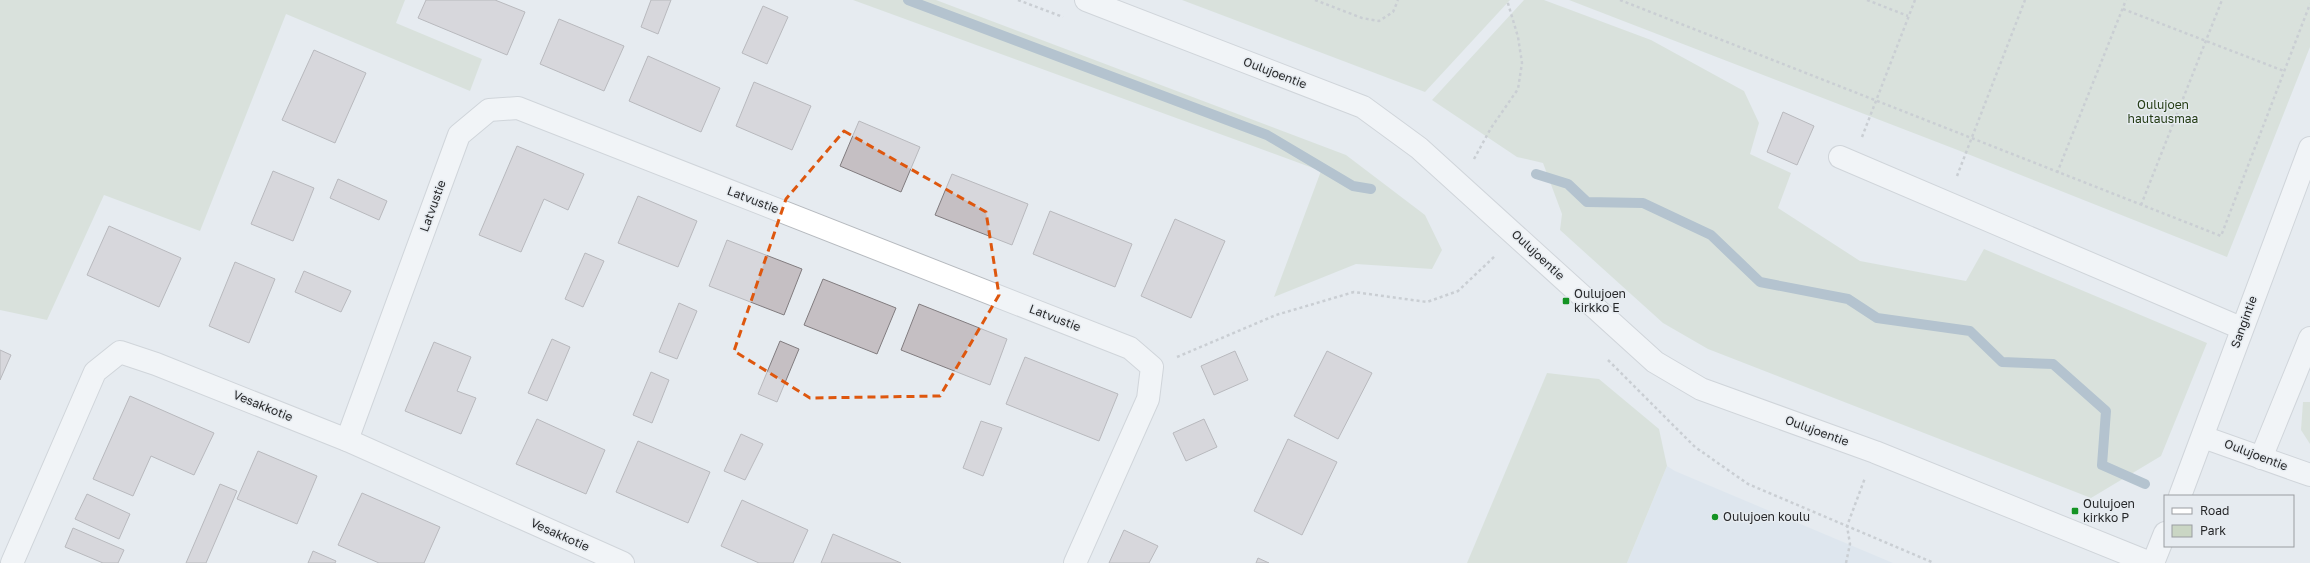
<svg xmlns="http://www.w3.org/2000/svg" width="2310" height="563" viewBox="0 0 2310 563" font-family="'Golos Text',sans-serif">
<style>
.built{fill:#d6e1ec}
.green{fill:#cad6c4}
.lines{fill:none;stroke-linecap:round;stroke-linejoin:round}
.stream{stroke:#7893a6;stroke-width:10}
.building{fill:#c5bfc3;stroke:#817c7f}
.minor-casing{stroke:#b6babf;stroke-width:24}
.path{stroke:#a8acb0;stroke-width:2.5;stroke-dasharray:3 3;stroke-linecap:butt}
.minor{stroke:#fff;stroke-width:22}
.marked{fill:none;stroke:#de570e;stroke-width:3;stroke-dasharray:8 5;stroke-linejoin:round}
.poi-dot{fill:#149324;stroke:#e6ebf0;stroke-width:1.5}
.labels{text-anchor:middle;stroke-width:3;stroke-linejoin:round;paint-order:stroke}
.street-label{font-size:12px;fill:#27282a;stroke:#e6ebf0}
.park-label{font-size:12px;fill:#243c14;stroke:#e6ebf0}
.poi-label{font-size:12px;fill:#27282a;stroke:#e6ebf0;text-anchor:start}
</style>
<rect width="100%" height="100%" fill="#e6ebf0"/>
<!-- built -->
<polygon class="built" points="1667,466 1675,471 1893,563 1627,563"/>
<!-- green -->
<g class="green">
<polygon points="0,0 405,0 396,23 482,59 470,91 286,14 200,231 104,195 47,320 0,310"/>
<polygon points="853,0 936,0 1346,155 1425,215 1442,250 1432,269 1356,264 1274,297 1321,171"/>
<polygon points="1182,0 1510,0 1425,92"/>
<polygon points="1524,0 1544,0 1651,40 1744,91 1759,123 1750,154 1791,173 1778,208 1860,261 1966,281 1984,249 2207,343 2161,456 2091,498 1708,349 1663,323 1560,230 1562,214 1543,163 1517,157 1432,100"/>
<polygon points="1569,0 2310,0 2310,47 2227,257 1955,149"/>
<polygon points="1547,373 1599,379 1659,429 1667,466 1627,563 1467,563"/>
<polygon points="2303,402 2310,402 2310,444 2301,430"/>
</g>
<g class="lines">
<!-- stream -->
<g class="stream">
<polyline points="908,0 1267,135 1353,186 1371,189"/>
<polyline points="1536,174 1568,184 1587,202 1643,203 1711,235 1760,282 1848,299 1877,318 1970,331 2002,362 2053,364 2106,411 2102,465 2145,484"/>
</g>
</g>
<!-- building -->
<g class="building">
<polygon points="426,0 495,0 525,12 507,55 418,18"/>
<polygon points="651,0 671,0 658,34 641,27"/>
<polygon points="763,6 788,17 767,64 742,53"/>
<polygon points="559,19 624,46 604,91 540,64"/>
<polygon points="314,50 366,73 335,143 282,120"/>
<polygon points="648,56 720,88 701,132 629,101"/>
<polygon points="754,82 811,106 792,150 736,126"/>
<polygon points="1783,112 1814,126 1797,165 1767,152"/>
<polygon points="859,121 920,147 901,192 840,166"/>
<polygon points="517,146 584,174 568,210 544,199 521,252 479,235"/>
<polygon points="273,171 314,188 293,241 251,224"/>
<polygon points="952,174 1028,204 1012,245 935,215"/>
<polygon points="338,179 387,201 379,220 330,198"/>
<polygon points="638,196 697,221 678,267 618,243"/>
<polygon points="1050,211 1132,244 1115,287 1033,254"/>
<polygon points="1175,219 1225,241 1191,318 1141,296"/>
<polygon points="109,226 181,258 159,307 87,275"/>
<polygon points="727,240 802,269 784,315 709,286"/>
<polygon points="585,253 604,261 583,307 565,299"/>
<polygon points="235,262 275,279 249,343 209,326"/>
<polygon points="304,271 351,291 341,312 295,292"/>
<polygon points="823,279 896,308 877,354 804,325"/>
<polygon points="679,303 697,311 677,359 659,352"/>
<polygon points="919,304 1007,339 990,385 901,350"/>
<polygon points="552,339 570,347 547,401 528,393"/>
<polygon points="780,341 799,349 777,402 758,394"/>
<polygon points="434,342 471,357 457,391 476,398 461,434 405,411"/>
<polygon points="0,350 11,355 0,380"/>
<polygon points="1235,351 1248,380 1214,395 1201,366"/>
<polygon points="1327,351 1372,373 1338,439 1294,416"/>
<polygon points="1025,357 1118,394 1099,441 1006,404"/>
<polygon points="651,372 669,380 652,423 633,415"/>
<polygon points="130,396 214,433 194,475 151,456 133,496 93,479"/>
<polygon points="537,419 605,450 586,494 516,464"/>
<polygon points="1204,419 1217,447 1186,461 1173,433"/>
<polygon points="981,421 1002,428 983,476 963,468"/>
<polygon points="741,434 763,444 745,480 724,471"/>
<polygon points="1288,439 1337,462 1302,535 1254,511"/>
<polygon points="638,441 710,472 688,523 616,492"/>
<polygon points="258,451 317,476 297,524 237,499"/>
<polygon points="220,484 237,491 206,563 186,563"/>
<polygon points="362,493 440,527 424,563 379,563 338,545"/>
<polygon points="87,494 130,514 119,539 75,519"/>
<polygon points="742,500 808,530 793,563 759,563 721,546"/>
<polygon points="73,528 124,550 118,563 103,563 65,547"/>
<polygon points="1124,530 1158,546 1149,563 1109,563"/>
<polygon points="833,534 901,563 821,563"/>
<polygon points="313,551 336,561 335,563 308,563"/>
<polygon points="1258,558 1269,563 1256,563"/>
</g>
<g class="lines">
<defs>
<g id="minor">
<polyline points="1086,0 1363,107 1419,148 1655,362 1701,389 1875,452 2150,563"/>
<polyline points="1840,157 2241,328"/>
<polyline points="2203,437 2310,475"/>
<polyline points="347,440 459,135 489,110 518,108 1130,348 1152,367 1148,399 1075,563"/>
<polyline points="2261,458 2310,338"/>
<polyline points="2180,496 2310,148"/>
<polyline points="12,563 95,372 120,352 156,364 347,440 623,563"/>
<polyline points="2153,563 2165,533"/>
</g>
</defs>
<!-- minor casing -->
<use href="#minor" class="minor-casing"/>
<!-- path -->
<g class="path">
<polyline points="1018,0 1063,17"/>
<polyline points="1315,0 1362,18 1379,21 1393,12 1398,0"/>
<polyline points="1620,0 2221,236 2310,4"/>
<polyline points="1867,0 1908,16"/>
<polyline points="2123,9 2284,71"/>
<polyline points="1862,137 1915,0"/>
<polyline points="1474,159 1491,128 1518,89 1522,63 1518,37 1507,0"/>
<polyline points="2057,173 2126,0"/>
<polyline points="1957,176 2025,0"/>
<polyline points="2141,205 2222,0"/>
<polyline points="1177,357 1276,315 1354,292 1427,302 1458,291 1495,256"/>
<polyline points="1608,360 1695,447 1748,484 1934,563"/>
<polyline points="1846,563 1850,544 1847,526 1865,478"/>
</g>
<!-- minor -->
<use href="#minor" class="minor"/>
</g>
<!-- marked area -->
<path d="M0 0H2310V563H0ZM844 131 986 212 999 295 940 396 810 398 734 351 786 199Z" fill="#e6ebf0" fill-opacity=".55" fill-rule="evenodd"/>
<path class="marked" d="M844 131 986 212 999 295 940 396 810 398 734 351 786 199Z"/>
<!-- markers -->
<g class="poi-dot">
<rect x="1562" y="297" width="8" height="8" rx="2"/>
<rect x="2071" y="507" width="8" height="8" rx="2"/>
<circle cx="1715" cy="517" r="4"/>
</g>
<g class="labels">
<!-- street labels -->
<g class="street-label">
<text transform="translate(1275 73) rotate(21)" y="4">Oulujoentie</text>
<text transform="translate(753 200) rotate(21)" y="4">Latvustie</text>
<text transform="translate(433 206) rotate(-70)" y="4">Latvustie</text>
<text transform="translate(1538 255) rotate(43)" y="4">Oulujoentie</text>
<text transform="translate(1055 318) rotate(21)" y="4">Latvustie</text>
<text transform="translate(2244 322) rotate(-70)" y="4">Sangintie</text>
<text transform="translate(263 406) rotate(22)" y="4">Vesakkotie</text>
<text transform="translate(1817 431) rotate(20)" y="4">Oulujoentie</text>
<text transform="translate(2256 455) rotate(21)" y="4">Oulujoentie</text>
<text transform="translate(560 535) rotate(24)" y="4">Vesakkotie</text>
</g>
<!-- park labels -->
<g class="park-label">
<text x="2163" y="109">Oulujoen<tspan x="2163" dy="14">hautausmaa</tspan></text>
</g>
<!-- poi labels -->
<g class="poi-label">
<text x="1574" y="298">Oulujoen<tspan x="1574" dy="14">kirkko E</tspan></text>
<text x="2083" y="508">Oulujoen<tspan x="2083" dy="14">kirkko P</tspan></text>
<text x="1723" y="521">Oulujoen koulu</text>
</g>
</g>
<!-- legend -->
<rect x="2164" y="495" width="130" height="52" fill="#e6ebf0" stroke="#9a9da1"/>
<rect x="2172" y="508" width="20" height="6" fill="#ffffff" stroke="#9a9da1"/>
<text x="2200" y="515" font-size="12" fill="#27282a">Road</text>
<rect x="2172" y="525" width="20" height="12" fill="#cad6c4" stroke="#9a9da1"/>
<text x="2200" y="535" font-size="12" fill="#27282a">Park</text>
</svg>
